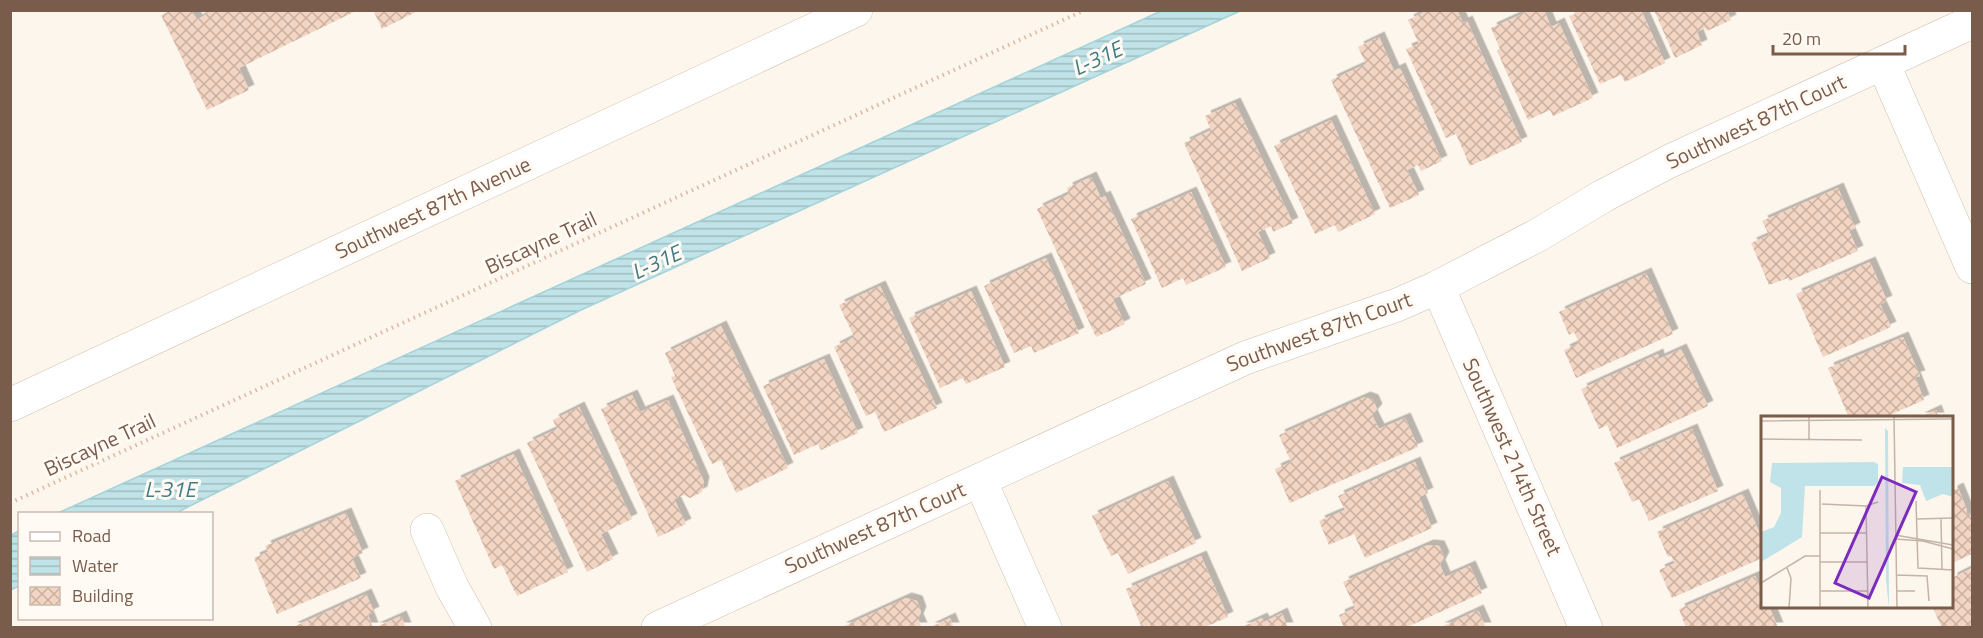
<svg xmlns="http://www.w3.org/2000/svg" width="1983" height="638" viewBox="0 0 1983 638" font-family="'Titillium Web',sans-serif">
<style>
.water{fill:url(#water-rules);stroke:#a5d3da;stroke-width:1.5}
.building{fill:url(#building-cross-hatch);filter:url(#shadow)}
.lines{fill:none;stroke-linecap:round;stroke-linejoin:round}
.street-casing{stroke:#d1beb0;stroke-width:34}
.secondary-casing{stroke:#d6c0b0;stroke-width:34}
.path{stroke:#d9b8a5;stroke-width:4;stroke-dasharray:1.5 4.5;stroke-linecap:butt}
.street{stroke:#fff;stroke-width:33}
.secondary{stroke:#fff;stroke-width:33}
.labels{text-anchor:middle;stroke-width:6;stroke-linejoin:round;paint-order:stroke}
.street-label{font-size:21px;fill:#7a5c4d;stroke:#fffaf3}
.water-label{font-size:22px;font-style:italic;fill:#437c86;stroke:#fffaf3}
.inset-road{fill:none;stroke:#c5b3a7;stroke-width:1.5}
.view{fill:#7b2cbf;fill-opacity:0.15;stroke:#7b2cbf;stroke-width:3}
.inset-edge{fill:none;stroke:#7a5c4d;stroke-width:3}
</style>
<defs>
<pattern id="water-rules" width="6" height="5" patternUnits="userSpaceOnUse" patternTransform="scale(1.5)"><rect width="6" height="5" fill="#bfe3e8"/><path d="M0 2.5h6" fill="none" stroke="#a0bbbe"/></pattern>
<pattern id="building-cross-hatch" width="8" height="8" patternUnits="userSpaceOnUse" patternTransform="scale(1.5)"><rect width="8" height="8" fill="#f3d5c3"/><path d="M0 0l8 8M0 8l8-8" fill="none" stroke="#cab0a1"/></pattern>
<filter id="shadow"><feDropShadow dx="5.5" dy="-5.5" stdDeviation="0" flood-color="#0004"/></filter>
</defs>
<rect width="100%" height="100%" fill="#fdf6ec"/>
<!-- water -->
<g class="water">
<polygon points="1161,11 1240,11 581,310 176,513 58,513"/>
<polygon points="19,531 19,586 11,590 11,535"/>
</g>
<!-- building -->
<g class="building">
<polygon points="172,10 192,10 197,20 213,10 358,10 239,68 249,90 207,110 161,15"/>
<polygon points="373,10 420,10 382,29"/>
<polygon points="1428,10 1457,10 1463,23 1467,21 1522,142 1470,166 1456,134 1446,138 1406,49 1419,44 1408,20"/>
<polygon points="1531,10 1544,10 1551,27 1559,23 1593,98 1553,116 1550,110 1528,120 1497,51 1500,49 1491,28"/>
<polygon points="1573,10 1641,10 1665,63 1625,82 1621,75 1600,84 1569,16 1575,14"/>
<polygon points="1654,10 1727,10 1731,20 1707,31 1705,28 1697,32 1702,45 1675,58"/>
<polygon points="1379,37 1394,71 1400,68 1442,161 1421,171 1418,165 1407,170 1419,195 1390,208 1331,80 1366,64 1358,47"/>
<polygon points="1235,103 1293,223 1273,232 1271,226 1258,232 1270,258 1242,271 1184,143 1211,130 1205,116"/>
<polygon points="1331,120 1375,214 1338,232 1335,225 1315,234 1274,146"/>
<polygon points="1091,177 1101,198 1105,196 1146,284 1113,299 1125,324 1096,337 1037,209 1069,194 1067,188"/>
<polygon points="1838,188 1855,228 1849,231 1858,251 1789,281 1788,278 1769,285 1751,243 1769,235 1762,221"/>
<polygon points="1191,192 1226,267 1186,285 1183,278 1162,288 1131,219"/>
<polygon points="1046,258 1079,333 1034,353 1031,346 1014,353 984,286"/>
<polygon points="1870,262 1887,301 1880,304 1891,327 1823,357 1796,294"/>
<polygon points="1646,273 1673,334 1576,378 1564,350 1579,343 1574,332 1569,335 1559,312"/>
<polygon points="880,286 937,408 884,432 875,412 866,416 834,347 854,337 839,305"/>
<polygon points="971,291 1005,367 966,384 963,378 940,388 909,318"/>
<polygon points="721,326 788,468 736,493 721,460 712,464 671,377 675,376 665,353"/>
<polygon points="1903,337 1920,376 1915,377 1924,400 1883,418 1849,418 1828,368"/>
<polygon points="1681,349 1708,406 1617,448 1607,425 1599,429 1581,389 1658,354 1659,359"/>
<polygon points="824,359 858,433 821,450 818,444 794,455 763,386"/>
<polygon points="632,395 640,412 668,400 704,482 702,492 690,498 684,495 674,499 686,524 658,537 601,409"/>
<polygon points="1365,397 1373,400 1377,409 1372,415 1379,429 1405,418 1418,447 1290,503 1275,469 1291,462 1279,435"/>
<polygon points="579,407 632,519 601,534 613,559 587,572 527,443 557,429 553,420"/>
<polygon points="1936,410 1939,418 1919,418"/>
<polygon points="1692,429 1718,491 1649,521 1639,499 1632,502 1614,463"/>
<polygon points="514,454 568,572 517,596 502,565 494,569 455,481"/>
<polygon points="1415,462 1428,493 1419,497 1432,528 1365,558 1354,534 1329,545 1319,521 1345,510 1338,496"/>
<polygon points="1168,481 1196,543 1128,574 1118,553 1111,556 1092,516"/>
<polygon points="1958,488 1967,510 1966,515 1972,513 1972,554 1952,563 1952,491"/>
<polygon points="1743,494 1762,539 1762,558 1672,598 1659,570 1675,563 1671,556 1668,557 1657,532"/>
<polygon points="346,513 363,553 352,558 361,578 277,614 254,558 268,552 265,546"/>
<polygon points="1428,545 1439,546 1444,557 1440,565 1445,577 1470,566 1482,593 1405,628 1344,628 1339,615 1355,608 1343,582"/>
<polygon points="1201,556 1228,617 1203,628 1151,628 1150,625 1142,628 1126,589"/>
<polygon points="1972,568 1972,628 1942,628 1932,606 1952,606 1952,578"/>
<polygon points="1755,576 1762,592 1762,606 1769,606 1778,628 1686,628 1679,609"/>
<polygon points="366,594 374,612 368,615 373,628 291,628"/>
<polygon points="906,598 917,601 921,612 918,619 922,628 840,628"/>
<polygon points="1478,610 1486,628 1439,628"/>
<polygon points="1282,613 1288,628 1240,628 1262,618 1264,622"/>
<polygon points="401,616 406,628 374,628"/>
<polygon points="950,618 954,628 929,628"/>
</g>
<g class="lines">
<defs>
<g id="street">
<polyline points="1883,63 1972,267"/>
<polyline points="1438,287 1586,628"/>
<polyline points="980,480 1045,628"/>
<polyline points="427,530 452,587 475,628"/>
<polyline points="658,628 1245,358 1397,305 1438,287 1538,235 1603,196 1670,161 1972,22"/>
</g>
<polyline id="secondary" points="10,405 856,10"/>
</defs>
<!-- street casing -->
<use href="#street" class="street-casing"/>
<!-- secondary casing -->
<use href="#secondary" class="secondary-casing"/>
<!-- path -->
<polyline class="path" points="10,503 1085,10"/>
<!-- street -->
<use href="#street" class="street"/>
<!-- secondary -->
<use href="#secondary" class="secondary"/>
</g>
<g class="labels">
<!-- street labels -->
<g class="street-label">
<text transform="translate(1756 122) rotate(-25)" y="7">Southwest 87th Court</text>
<text transform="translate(433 208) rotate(-25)" y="7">Southwest 87th Avenue</text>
<text transform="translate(541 243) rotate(-25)" y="7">Biscayne Trail</text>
<text transform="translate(1319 332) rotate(-20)" y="7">Southwest 87th Court</text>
<text transform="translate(100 445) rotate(-25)" y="7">Biscayne Trail</text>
<text transform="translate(1512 457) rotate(66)" y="7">Southwest 214th Street</text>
<text transform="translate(875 528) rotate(-24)" y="7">Southwest 87th Court</text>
</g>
<!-- water labels -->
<g class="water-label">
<text transform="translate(1097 58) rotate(-25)" y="8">L-31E</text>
<text transform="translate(656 262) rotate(-25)" y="8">L-31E</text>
<text x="170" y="497">L-31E</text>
</g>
</g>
<!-- overview -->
<g transform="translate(1761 416)">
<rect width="192" height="192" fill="#fdf6ec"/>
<path d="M124 12 127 15 128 192 125 164ZM11 47 113 46 117 48V66L114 70H44L41 121 0 146V116L13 111 20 97V72L9 66ZM142 51H192V81L182 78 165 85 159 69 141 67Z" fill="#bfe3e8"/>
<path class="inset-road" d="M48 0V24M133 0 136 192M0 5 192 3M0 23 101 24M155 85 157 152 192 154M61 88 105 90 117 86M105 90 107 192M180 102 181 154M156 103 192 102M59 117H106M134 119 192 129M134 123 162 125 192 133M59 146H106M26 152 30 162 28 192M135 159 166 160 168 185M0 167 44 140H59M59 175H107M135 175H154M59 192V74M146 192H171"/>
<path class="view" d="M121 61 155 76 108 182 74 167Z"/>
<rect width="192" height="192" class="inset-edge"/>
</g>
<!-- border -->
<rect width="1983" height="638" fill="none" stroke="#7a5c4d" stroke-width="24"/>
<!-- legend -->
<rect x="18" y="512" width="195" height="108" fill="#fffaf3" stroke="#cabbb1" stroke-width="1.5"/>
<rect x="30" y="532" width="30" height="9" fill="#ffffff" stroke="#cabbb1" stroke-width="1.5"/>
<text x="72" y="542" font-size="18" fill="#7a5c4d">Road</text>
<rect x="30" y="557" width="30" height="18" fill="url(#water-rules)" stroke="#cabbb1" stroke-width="1.5"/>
<text x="72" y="572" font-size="18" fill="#7a5c4d">Water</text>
<rect x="30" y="587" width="30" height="18" fill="url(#building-cross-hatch)" stroke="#cabbb1" stroke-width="1.5"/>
<text x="72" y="602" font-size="18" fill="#7a5c4d">Building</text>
<!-- scale -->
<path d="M1773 45v9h132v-9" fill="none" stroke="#7a5c4d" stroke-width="3"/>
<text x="1782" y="45" font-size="18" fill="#7a5c4d" stroke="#fffaf3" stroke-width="4.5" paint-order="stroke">20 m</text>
</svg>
